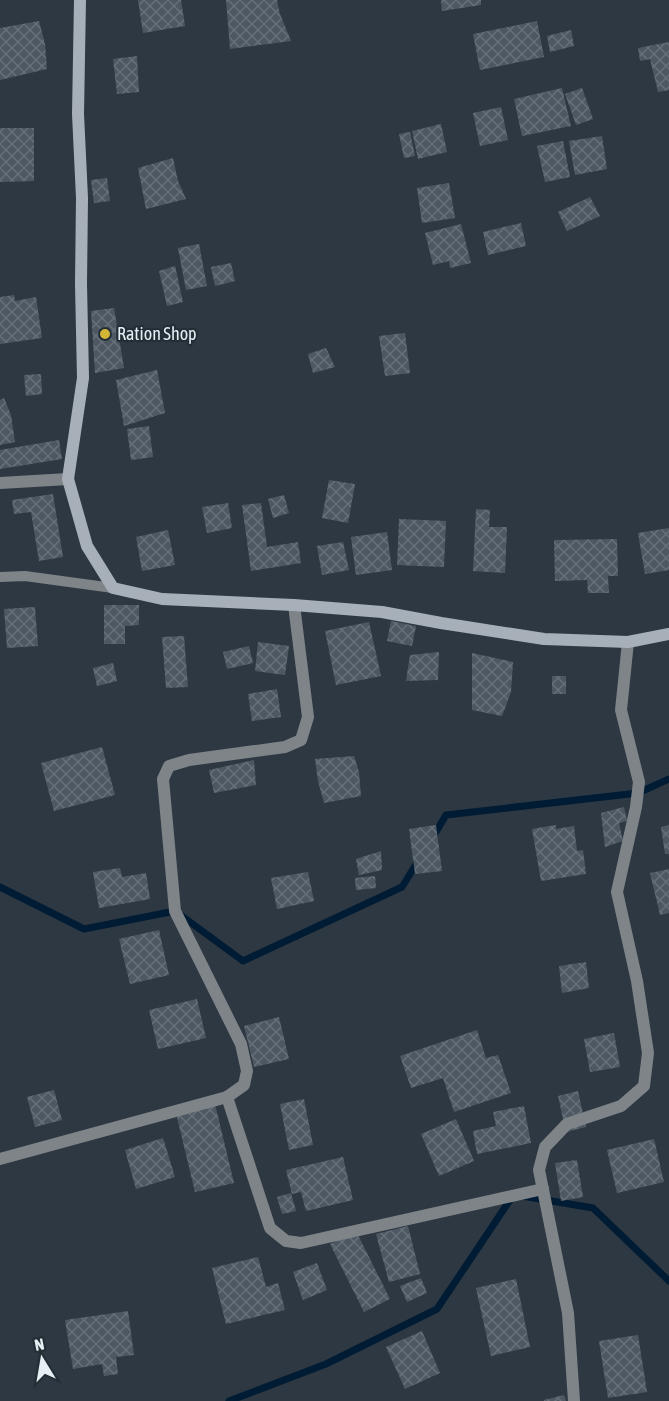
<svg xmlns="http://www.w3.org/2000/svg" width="669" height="1401" viewBox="0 0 669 1401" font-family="'Asap Condensed',sans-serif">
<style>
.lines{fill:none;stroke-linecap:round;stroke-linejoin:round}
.stream{stroke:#001c34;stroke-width:7}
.building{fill:url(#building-cross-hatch)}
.service{stroke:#7f8489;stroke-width:10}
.minor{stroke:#7f8489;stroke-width:12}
.secondary{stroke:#a7b0b8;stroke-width:12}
.poi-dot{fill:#d3b635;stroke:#232e37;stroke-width:2}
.labels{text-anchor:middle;stroke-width:4.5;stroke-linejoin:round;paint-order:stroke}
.poi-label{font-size:18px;fill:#e7eef4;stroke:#232e37;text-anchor:start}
</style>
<defs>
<pattern id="building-cross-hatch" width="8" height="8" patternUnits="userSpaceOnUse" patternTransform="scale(1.5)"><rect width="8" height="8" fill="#4d5863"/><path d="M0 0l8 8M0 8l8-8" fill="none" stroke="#67707a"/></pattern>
</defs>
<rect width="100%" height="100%" fill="#2d3842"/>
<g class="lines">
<!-- stream -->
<g class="stream">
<polyline points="433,837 446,815 638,793 669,779"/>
<polyline points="0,887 84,929 175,911 243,961 402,887 418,861"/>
<polyline points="522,1196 593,1208 669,1281"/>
<polyline points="229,1401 326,1364 437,1309 512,1197"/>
</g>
</g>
<!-- building -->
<g class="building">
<polygon points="138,0 181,0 185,26 143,33"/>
<polygon points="226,0 277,0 280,14 291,41 230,49"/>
<polygon points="441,0 481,0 481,5 442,11"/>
<polygon points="39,21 45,44 47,69 0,80 0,28"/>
<polygon points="537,21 544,57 480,70 473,34"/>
<polygon points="571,30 574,46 550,52 547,36"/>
<polygon points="669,42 669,90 658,92 650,59 640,61 638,48"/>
<polygon points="137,56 139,92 117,94 113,59"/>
<polygon points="562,88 571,126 522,136 514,99"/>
<polygon points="582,88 593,119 576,125 565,94"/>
<polygon points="501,107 508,140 480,146 473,113"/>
<polygon points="441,124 447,152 418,159 412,131"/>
<polygon points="0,128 34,128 34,181 0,182"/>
<polygon points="410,132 415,156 404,158 399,134"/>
<polygon points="602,136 607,169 575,175 569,141"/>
<polygon points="563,141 570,177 545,182 537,146"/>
<polygon points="173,158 178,181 186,199 146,209 138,168"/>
<polygon points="107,178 110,201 94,203 91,180"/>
<polygon points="449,183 455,218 422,223 417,188"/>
<polygon points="590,197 600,216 567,231 558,212"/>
<polygon points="521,223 526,246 488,255 483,232"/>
<polygon points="461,224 471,263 450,268 449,261 433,265 425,233"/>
<polygon points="199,244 207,286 186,290 178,248"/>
<polygon points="231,263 235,281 215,286 211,267"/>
<polygon points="175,266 183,302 167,306 159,271"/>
<polygon points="14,295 15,301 36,297 42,338 0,344 0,297"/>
<polygon points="114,308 124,368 95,373 91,311"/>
<polygon points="405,333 410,373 385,376 379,336"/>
<polygon points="326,348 335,367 313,373 308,354"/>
<polygon points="157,370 165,413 124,426 116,380"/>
<polygon points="41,374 42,394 26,396 24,375"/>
<polygon points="4,398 11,415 15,442 0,445 0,400"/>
<polygon points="149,426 153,457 131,460 127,429"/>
<polygon points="59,440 62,459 0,469 0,450"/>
<polygon points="329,480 355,484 348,523 322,518"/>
<polygon points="53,494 63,557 39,561 31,512 14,514 12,500"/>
<polygon points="284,495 289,513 273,518 268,499"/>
<polygon points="228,503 232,528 207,533 202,507"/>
<polygon points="261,503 267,547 298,542 301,563 251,571 242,505"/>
<polygon points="476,509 490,510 489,527 507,527 505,573 473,571"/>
<polygon points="399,519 446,521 444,567 397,565"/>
<polygon points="669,528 669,570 645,574 638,533"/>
<polygon points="168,530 175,565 142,571 136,537"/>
<polygon points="387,532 392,570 356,575 351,537"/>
<polygon points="617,539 618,576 608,576 609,593 588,593 587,580 555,581 554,540"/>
<polygon points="343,542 349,570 322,575 317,546"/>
<polygon points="104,605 139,605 139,625 125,626 125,644 104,644"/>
<polygon points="35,607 38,646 7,648 4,609"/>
<polygon points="391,621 416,626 412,646 387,641"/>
<polygon points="369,622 381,676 336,685 325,631"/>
<polygon points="184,636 188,687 166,688 162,637"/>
<polygon points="258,642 289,646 285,675 255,671"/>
<polygon points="249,646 253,663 227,669 223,652"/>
<polygon points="439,652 438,680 406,681 410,655"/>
<polygon points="472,653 513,662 511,692 502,716 472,710"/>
<polygon points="113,663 117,681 97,686 93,668"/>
<rect x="552" y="676" width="14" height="18"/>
<polygon points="277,689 281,717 252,721 248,694"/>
<polygon points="102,747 115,795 54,811 41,763"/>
<polygon points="354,756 359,772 361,796 324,803 318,781 315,759"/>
<polygon points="254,760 256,785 214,793 209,770"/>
<polygon points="624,807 627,821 619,823 623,841 605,847 601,813"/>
<polygon points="436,825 442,871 415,874 409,829"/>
<polygon points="556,825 556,829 574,826 577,851 583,850 586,874 541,881 532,829"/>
<polygon points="669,825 669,854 665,854 661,827"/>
<polygon points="381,851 382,870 359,875 356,859"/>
<polygon points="120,868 122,877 146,873 150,899 99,908 93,872"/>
<polygon points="669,869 669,913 660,915 650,873"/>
<polygon points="308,872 314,901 277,909 271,878"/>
<polygon points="375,876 376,888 356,890 355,878"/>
<polygon points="159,930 169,975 130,984 119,939"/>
<polygon points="586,962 589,988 562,993 559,966"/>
<polygon points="197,999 206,1038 158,1049 149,1010"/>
<polygon points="279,1017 289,1059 254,1067 244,1026"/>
<polygon points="477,1030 486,1058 498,1055 511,1093 454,1112 443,1078 411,1088 400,1056"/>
<polygon points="614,1033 620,1067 590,1072 584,1039"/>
<polygon points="54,1090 62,1120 35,1127 27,1097"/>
<polygon points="578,1091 586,1127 566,1132 558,1096"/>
<polygon points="304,1099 313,1145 289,1150 280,1104"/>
<polygon points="214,1100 234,1183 195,1192 175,1109"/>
<polygon points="524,1106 531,1143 477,1154 473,1131 496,1126 493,1112"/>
<polygon points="456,1119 474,1161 439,1176 421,1134"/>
<polygon points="163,1138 175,1177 136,1189 125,1150"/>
<polygon points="654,1139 664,1182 617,1193 607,1150"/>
<polygon points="343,1157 353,1200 306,1211 301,1192 292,1194 286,1170"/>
<polygon points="577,1160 583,1197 561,1201 555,1163"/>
<polygon points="291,1193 296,1211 282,1214 277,1197"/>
<polygon points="408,1226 420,1274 389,1282 376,1234"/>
<polygon points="356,1231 390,1299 364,1312 330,1244"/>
<polygon points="258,1257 266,1287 278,1283 285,1310 226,1324 212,1268"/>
<polygon points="317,1263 327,1290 303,1300 293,1272"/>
<polygon points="421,1278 427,1293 407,1302 400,1286"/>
<polygon points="516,1279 530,1347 491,1356 476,1288"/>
<polygon points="128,1311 134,1355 116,1357 118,1374 104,1376 102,1364 73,1369 65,1320"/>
<polygon points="422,1331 440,1373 405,1389 386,1347"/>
<polygon points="638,1335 647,1392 608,1398 599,1341"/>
<polygon points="564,1395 566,1401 544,1401 544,1400"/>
</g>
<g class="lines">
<!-- service -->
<polyline class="service" points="0,577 25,576 113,588"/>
<!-- minor -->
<g class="minor">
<polyline points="0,483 68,479"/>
<polyline points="227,1097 270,1228 286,1241 301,1243 543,1189"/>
<polyline points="0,1159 227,1097 244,1085 247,1071 241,1044 175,911 163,779 169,766 189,760 285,747 301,740 308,717 294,605"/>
<polyline points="574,1401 568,1313 539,1170 545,1147 567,1124 621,1106 644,1086 648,1053 637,981 617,892 636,807 639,782 621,710 628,642"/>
</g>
<!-- secondary -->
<polyline class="secondary" points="80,0 78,114 82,198 81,284 83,378 68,479 87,546 113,588 162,599 294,605 382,612 441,623 544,639 628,642 669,634"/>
</g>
<!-- markers -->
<circle class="poi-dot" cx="105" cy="334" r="6"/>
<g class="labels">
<!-- poi labels -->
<g class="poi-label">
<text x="117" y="340">Ration Shop</text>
</g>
</g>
<!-- north arrow -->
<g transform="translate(42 1359) rotate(349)" stroke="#232e37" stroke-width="4.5" paint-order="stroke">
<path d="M0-4.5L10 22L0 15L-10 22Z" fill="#e7eef4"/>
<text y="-9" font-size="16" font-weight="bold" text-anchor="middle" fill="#e7eef4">N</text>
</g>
</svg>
